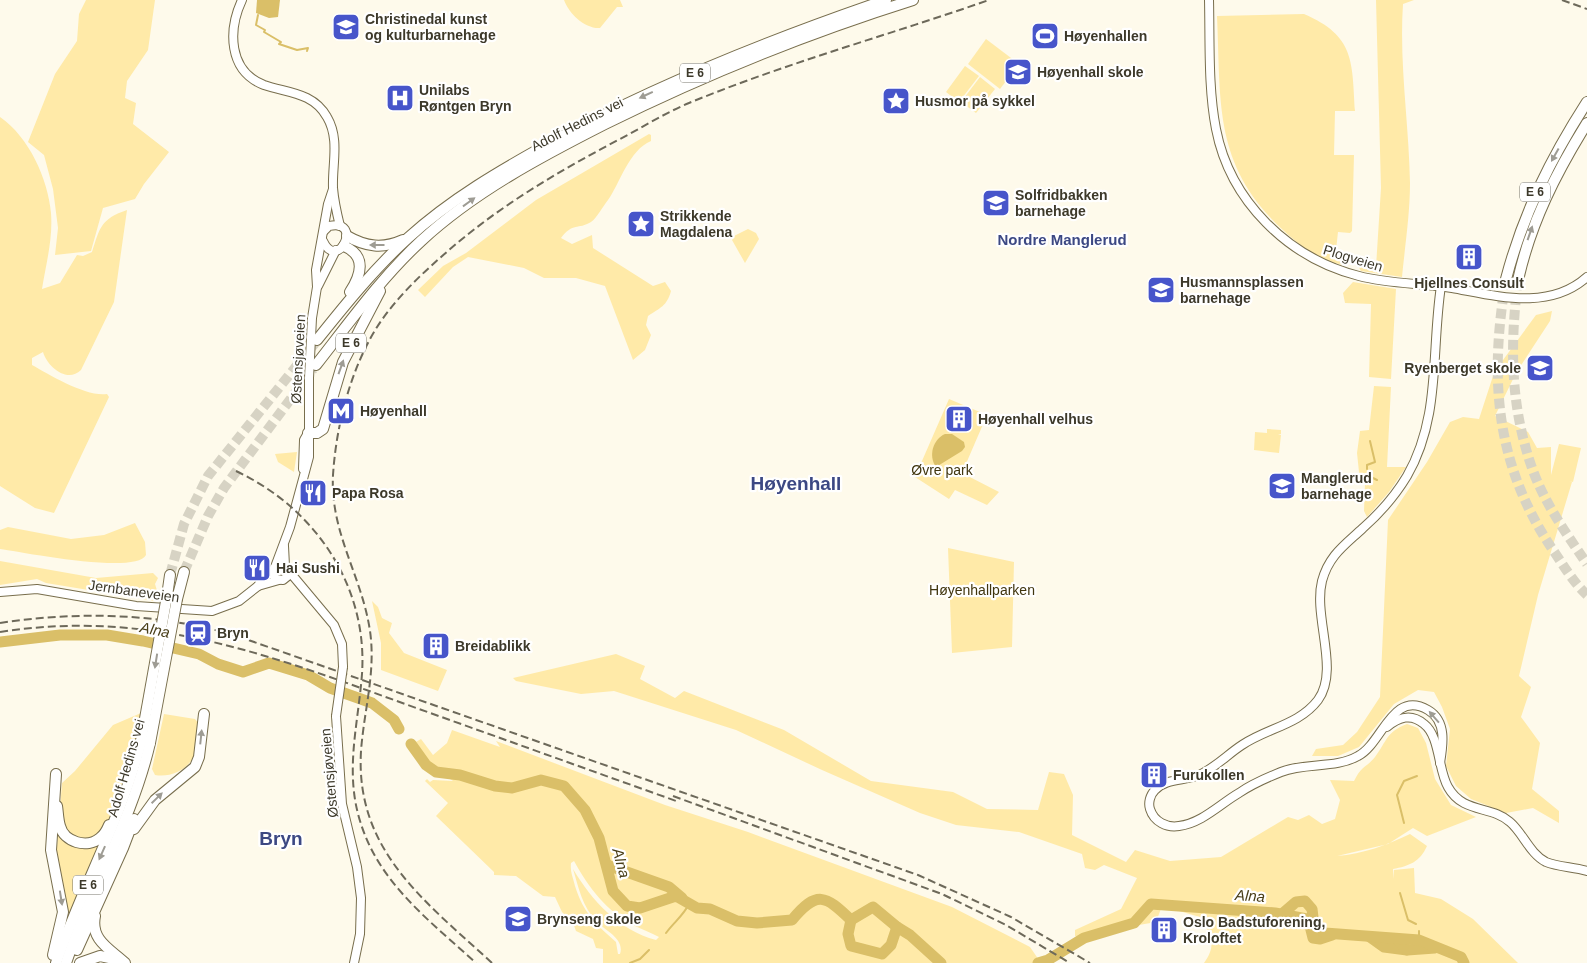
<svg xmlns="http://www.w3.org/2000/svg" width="1587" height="963" viewBox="0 0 1587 963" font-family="Helvetica,sans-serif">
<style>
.green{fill:#ffeaa8;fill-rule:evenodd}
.water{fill:#dabf68}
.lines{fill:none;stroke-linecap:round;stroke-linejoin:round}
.stream{stroke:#dabf68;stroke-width:2}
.river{stroke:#dabf68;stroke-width:11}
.highway-tunnel{stroke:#d7d3c4;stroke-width:10;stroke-dasharray:10 5;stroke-linecap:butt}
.secondary-casing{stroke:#786e4d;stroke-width:10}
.highway-casing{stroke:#786e4d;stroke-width:12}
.secondary{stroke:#fff;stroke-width:8}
.highway{stroke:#fff;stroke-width:10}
.rail{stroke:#6d695a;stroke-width:2;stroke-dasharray:8 4;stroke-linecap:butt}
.secondary-bridge-casing{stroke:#786e4d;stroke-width:10;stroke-linecap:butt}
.highway-bridge-casing{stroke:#786e4d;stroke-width:12;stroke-linecap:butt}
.secondary-bridge{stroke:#fff;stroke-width:8}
.highway-bridge{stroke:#fff;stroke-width:10}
.oneway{fill:#9e9c94}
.labels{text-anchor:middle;stroke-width:4.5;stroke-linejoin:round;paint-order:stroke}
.shield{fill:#fff;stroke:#77746a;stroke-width:1}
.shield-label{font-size:12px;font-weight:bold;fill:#3d392a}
.poi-label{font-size:14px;font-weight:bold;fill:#3d392a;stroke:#fff;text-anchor:start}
.street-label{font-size:14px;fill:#3d392a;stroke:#fff}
.park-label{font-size:14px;fill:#40350e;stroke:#fff}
.neighbourhood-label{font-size:15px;font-weight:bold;fill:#3c4883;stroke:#fff}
.water-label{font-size:15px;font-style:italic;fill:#493e18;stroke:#fff}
.district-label{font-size:19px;font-weight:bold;fill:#3c4883;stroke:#fff}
</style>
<rect width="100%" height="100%" fill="#fefaeb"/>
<!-- green -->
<g class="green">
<polygon points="86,0 155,0 148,50 127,81 125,98 136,103 133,124 169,152 144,184 135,199 103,208 91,251 55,255 58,228 53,189 44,155 28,142 55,74 77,41 79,14"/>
<path d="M564 0H620L623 7H617L600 28C585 29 569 14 564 0Z"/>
<path d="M1376 0H1414L1403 4C1399 64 1409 123 1410 183 1410 214 1405 246 1402 277L1361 271 1358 266 1376 267 1381 188Z"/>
<path d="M1304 14C1355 36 1352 61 1355 111H1335L1334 155H1354L1352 231 1350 233 1338 232 1336 250 1349 254 1346 264 1343 265C1321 261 1300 246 1284 231 1213 166 1221 104 1217 16Z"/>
<polygon points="986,39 1019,64 1000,89 968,64"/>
<polygon points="965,66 979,76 959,102 946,92"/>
<polygon points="980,77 995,89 976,113 961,102"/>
<path d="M0 117C29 137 48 179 51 213 53 239 46 264 42 289L60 283 77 255 83 256 92 252C100 227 101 219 127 210L114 302 81 370C67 384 47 366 43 352L32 358V365C50 375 86 397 107 394L109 397 54 513 35 508 0 486Z"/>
<path d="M649 134 651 135V141C629 150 620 183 608 200 603 206 597 218 591 222 578 230 573 222 561 238L572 244 592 235 593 248 653 286 665 282 671 291C667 306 660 308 648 316L646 325 651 335 645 350 633 360 605 286 576 278H544L524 268 468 257 453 267 425 297 418 290 443 266 466 253 536 200Z"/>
<polygon points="748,229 756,233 759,239 745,263 732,240 734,236"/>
<polygon points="1353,282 1396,289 1391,379 1369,377 1371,304 1345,303 1343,293"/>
<polygon points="1552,311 1550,321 1516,373 1495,416 1528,432 1537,448 1551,447 1551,475 1559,444 1581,448 1573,482 1569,481 1572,482 1538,595 1519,676 1531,687 1521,717 1540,743 1532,789 1559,811 1559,823 1533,808 1506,813 1471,799 1456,786 1446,766 1450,729 1442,707 1434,692 1418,690 1394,704 1359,747 1338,756 1312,756 1316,749 1343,745 1357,732 1380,697 1388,520 1427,462 1450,422 1463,417 1479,419 1494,373 1503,360 1536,315"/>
<polygon points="1374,386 1391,387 1387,467 1406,467 1389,492 1367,517 1364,511 1365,484 1359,472 1357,453 1360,431 1369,430"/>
<polygon points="949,399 987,415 962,473 999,492 987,505 955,490 949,499 915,477"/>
<polygon points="1267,429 1281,430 1281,434 1278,434 1281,435 1279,453 1254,450 1255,432 1267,433"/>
<polygon points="297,452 294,472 278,462 275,454"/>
<path d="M135 523 145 542 146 555C136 575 22 552 0 549V530L8 527 71 539 104 535Z"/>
<polygon points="948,548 1014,562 1012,647 952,653"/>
<polygon points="0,561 96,578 153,573 158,578 155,584 159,597 155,601 46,583 37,579 0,585"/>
<polygon points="372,601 378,607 382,618 392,623 389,633 404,653 447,670 438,691 381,670 381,643"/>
<path d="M616 654 645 666 640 679 675 698 684 691 784 730 871 781 953 792 987 809 1038 810 1049 772 1064 774 1073 795 1072 835 1126 862 1135 850 1170 861 1221 857 1288 817 1298 820 1309 815 1322 824 1335 819 1340 800 1330 780 1354 781C1362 765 1366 768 1375 757 1387 741 1386 732 1407 724L1418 728 1426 743 1435 779 1451 805 1476 817 1427 836 1413 828 1388 844 1337 856C1363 854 1387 845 1410 834L1427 846C1420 862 1409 866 1393 869L1394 879V870L1414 868 1415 893 1441 899 1473 919 1518 963H1204C1218 944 1210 934 1200 917L1162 906 1156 922 1094 933 1081 939 1075 936V930L1121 909 1137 878 1104 865 1095 870 1085 868 1082 854 1019 832 956 825 920 813 822 770 736 730 614 691 581 694 516 681 513 678Z"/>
<polygon points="141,713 128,776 65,924 56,859 62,783 75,771 113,725"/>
<path d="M164 714 195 719 199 724C197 733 198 744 195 753 190 769 171 778 155 775L152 769Z"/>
<path d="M452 730 500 747 496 741 665 805 748 832 952 907 1030 947 1041 963H603V949L596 948 593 939 576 931 573 923 562 912 555 897 543 896 516 876 494 875V872L436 816 448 803 425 781 427 779 430 782 433 780 453 781 431 766 414 743 421 739 433 755 447 743ZM574 861C589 888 606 911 635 926 643 930 652 933 659 937L656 940C619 930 592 901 573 869 579 889 582 906 597 922 606 931 625 939 620 954H618L616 942C595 923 584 914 575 886 573 877 570 872 571 863Z"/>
</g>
<!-- water -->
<g class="water">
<polygon points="257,0 280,0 278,17 269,18 256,13"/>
<path d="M945 434H952L964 442 965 447 962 451 936 467C928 456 933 439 945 434Z"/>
</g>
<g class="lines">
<!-- stream -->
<g class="stream">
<polyline points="258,15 256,25 265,30 264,32 281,42 279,44 297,50 308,48 307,51"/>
<polyline points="1367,469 1367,465 1375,462 1370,441"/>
<polyline points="1367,475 1377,480"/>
<polyline points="1404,823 1397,795 1404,781 1417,776"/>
<polyline points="1400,893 1408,920 1416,924"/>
<polyline points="1419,931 1419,940"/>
<path d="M666 933C674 922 683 916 689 904"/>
<polyline points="630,963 640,959 649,950"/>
</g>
<!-- river -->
<g class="river">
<polyline points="0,642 60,635 107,635 143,641 199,654 218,664 243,672 269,663 308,675 330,688 372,703 394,720 399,729"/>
<path d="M411 744 426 765 436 772 460 775 495 786 512 788 541 780 564 786 585 810 599 838 613 891 627 906 640 908 676 896 697 908 710 909 737 921 757 923 792 920C817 890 825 895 851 920L848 934 851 946 882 954 891 945 897 927 910 935 941 963"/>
<polyline points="607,865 669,887 682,898"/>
<polyline points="1282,914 1296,902 1305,901 1312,909 1314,926"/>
<polyline points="851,920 873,907 897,927"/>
<polyline points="1309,922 1313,938 1320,939 1332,935"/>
<polyline points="1370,937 1384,947 1407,950"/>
<polyline points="1397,939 1407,950 1435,948"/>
<polyline points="1038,963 1048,960 1084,938 1134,923 1151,904 1275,913 1307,919 1325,933 1419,940 1461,957 1464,963"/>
</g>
<!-- highway-tunnel -->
<g class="highway-tunnel">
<path d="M1506 279C1489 380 1495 466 1555 553 1565 568 1574 583 1587 595"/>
<path d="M1518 280C1510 344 1510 403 1531 465 1543 501 1566 533 1587 564"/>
<polyline points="184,572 208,516 224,488 313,369"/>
<polyline points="170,575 184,524 208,476 315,343"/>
</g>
<defs>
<g id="secondary">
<path d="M242 0C228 30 228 71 264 85 287 93 313 92 327 117 340 139 332 164 333 188 334 200 337 214 340 226"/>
<path d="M1209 0C1210 42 1208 88 1216 129 1230 201 1288 258 1359 276 1389 284 1421 283 1452 288 1497 296 1549 311 1587 277"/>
<path d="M323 241C338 273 364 218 329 226L324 231"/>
<polyline points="318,286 336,250"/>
<polyline points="303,469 304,440 308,433"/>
<polyline points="284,546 285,566 288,570 288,576 283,580 276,579 273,575 274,568 280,565 285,566"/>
<polyline points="275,567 290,527 309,457 309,378 312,318 317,287 316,270 328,204 333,189"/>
<polyline points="288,570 334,625 342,644 343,667"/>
<polyline points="258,586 279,580"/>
<polyline points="0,592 37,589 136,606 212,611 239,601 258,586 262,579 273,570"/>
<polyline points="336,716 342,804 357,867 361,898 360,934 354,963"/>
<path d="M1387 727C1399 717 1411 713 1424 724 1440 736 1438 770 1448 787 1463 814 1491 805 1510 822 1523 833 1530 854 1546 862 1558 867 1574 867 1587 871"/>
<path d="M1440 763C1443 745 1447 721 1428 710 1392 689 1383 743 1358 756 1335 769 1306 762 1281 772 1266 778 1252 784 1239 793 1220 804 1202 823 1179 826 1167 828 1154 822 1150 809 1148 803 1150 795 1155 790 1166 778 1185 781 1199 775 1215 768 1228 754 1242 745 1267 728 1299 725 1318 700 1340 670 1313 617 1322 581 1329 555 1345 545 1363 528 1380 513 1395 496 1407 476 1441 417 1431 352 1441 286"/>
</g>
<g id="highway">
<path d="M347 236C366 247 383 249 403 240"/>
<path d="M344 246C367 256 361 275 350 292"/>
<path d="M1506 279C1523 214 1551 158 1587 102"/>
<path d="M1518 280C1531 222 1556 173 1587 123"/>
<path d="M317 340C345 305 374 269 408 238 451 199 501 170 552 142 658 84 772 39 886 0"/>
<path d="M316 365C349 323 381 278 421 241 474 192 540 157 605 124 704 75 808 33 913 0"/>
<polyline points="308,433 317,433 323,429 343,362 380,291"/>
<polyline points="167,596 170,575"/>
<polyline points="177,599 184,572"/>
<path d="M57 806C58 812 58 820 60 826 64 842 87 849 100 838 104 835 107 830 109 825"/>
<polyline points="134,829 155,800 195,767 199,757 204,714"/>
<path d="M95 916C90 940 110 949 125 963"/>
<polyline points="77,950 123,848 134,819"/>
<polyline points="53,955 63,912 51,850 56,774"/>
<path d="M56 963C82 887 122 818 141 741"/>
<path d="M66 963C91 888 132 820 150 743"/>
<polyline points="80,963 100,956 118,960"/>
</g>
</defs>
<!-- secondary casing -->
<use href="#secondary" class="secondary-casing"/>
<!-- highway casing -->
<use href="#highway" class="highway-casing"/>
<!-- secondary -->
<use href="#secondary" class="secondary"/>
<!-- highway -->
<use href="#highway" class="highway"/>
<!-- rail -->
<g class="rail">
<polyline points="1562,0 1587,9"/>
<path d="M236 471C315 508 368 586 362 674 358 726 344 773 361 824 380 884 431 922 476 963"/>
<path d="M0 623C78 611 161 613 237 636L918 875 1011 917 1090 963"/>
<path d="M0 632C155 608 277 658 419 709 506 740 592 771 679 802"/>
<polyline points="673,796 942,894 1006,925 1070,963"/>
<path d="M492 963C426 902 355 851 361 751 364 710 376 672 370 631 362 576 330 533 333 475 336 429 348 380 370 339 389 304 419 276 449 250 501 205 559 171 620 139 643 127 665 113 689 103 786 63 889 35 989 0"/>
</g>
<defs>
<polyline id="secondary-bridge" points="336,716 343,667"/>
<g id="highway-bridge">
<polyline points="141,741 167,596"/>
<polyline points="150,743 177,599"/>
</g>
</defs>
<!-- secondary-bridge casing -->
<use href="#secondary-bridge" class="secondary-bridge-casing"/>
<!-- highway-bridge casing -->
<use href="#highway-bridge" class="highway-bridge-casing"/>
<!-- secondary-bridge -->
<use href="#secondary-bridge" class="secondary-bridge"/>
<!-- highway-bridge -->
<use href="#highway-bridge" class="highway-bridge"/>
</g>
<!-- one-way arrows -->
<defs><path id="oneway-solid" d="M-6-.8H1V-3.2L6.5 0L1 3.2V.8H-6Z" transform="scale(1.25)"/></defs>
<g class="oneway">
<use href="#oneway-solid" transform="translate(646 95) rotate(155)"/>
<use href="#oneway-solid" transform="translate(1555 155) rotate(119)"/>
<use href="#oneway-solid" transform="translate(469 202) rotate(-36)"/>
<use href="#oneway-solid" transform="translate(1530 233) rotate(-71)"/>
<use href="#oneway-solid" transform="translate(377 245) rotate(180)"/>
<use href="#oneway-solid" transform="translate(341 367) rotate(-70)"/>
<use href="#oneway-solid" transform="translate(156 661) rotate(99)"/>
<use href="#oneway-solid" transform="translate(1434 717) rotate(-131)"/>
<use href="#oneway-solid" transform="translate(201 737) rotate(-84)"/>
<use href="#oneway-solid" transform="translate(157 798) rotate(-44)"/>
<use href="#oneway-solid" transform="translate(102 853) rotate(114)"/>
<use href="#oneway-solid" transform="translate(61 898) rotate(81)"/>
</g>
<!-- icons -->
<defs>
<symbol id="school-square" viewBox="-11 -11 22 22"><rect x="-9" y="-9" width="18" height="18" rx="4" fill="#4755ca" stroke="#fff"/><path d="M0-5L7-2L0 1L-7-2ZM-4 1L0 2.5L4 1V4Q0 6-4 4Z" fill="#fff"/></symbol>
<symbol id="stadium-square" viewBox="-11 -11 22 22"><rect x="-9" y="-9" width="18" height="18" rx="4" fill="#4755ca" stroke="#fff"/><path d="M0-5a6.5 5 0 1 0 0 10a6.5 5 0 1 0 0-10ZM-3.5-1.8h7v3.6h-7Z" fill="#fff"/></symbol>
<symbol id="hospital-square" viewBox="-11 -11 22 22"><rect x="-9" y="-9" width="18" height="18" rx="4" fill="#4755ca" stroke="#fff"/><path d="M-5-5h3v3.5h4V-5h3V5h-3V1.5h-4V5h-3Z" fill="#fff"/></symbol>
<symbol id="sight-square" viewBox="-11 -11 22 22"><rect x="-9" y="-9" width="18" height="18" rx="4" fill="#4755ca" stroke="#fff"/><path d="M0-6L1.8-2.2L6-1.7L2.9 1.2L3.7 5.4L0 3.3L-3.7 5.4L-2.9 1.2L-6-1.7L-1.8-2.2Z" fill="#fff"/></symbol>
<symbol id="building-square" viewBox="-11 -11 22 22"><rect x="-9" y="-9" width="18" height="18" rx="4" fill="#4755ca" stroke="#fff"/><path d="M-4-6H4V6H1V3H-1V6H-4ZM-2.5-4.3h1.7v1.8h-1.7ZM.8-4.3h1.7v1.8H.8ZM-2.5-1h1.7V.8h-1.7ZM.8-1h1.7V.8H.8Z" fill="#fff"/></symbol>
<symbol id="metro-square" viewBox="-11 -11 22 22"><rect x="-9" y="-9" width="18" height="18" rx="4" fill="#4755ca" stroke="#fff"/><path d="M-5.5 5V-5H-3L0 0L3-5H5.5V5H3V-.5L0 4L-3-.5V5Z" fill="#fff"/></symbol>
<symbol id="restaurant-square" viewBox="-11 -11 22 22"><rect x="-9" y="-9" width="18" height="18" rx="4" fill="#4755ca" stroke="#fff"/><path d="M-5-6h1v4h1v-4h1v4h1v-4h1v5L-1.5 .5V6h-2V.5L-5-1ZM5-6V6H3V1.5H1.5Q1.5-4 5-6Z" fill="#fff"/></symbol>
<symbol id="station-square" viewBox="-11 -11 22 22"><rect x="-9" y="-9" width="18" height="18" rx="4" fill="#4755ca" stroke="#fff"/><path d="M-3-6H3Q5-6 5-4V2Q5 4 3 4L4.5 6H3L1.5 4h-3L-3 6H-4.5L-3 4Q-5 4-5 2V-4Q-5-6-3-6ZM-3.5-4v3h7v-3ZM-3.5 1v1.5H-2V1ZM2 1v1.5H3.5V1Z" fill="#fff"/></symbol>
</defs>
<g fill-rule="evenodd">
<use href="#school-square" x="330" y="11" width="32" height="32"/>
<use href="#stadium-square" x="1029" y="20" width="32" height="32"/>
<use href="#school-square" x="1002" y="56" width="32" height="32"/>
<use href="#hospital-square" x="384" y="82" width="32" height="32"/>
<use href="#sight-square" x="880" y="85" width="32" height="32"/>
<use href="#school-square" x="980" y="187" width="32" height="32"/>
<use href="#sight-square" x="625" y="208" width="32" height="32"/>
<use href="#building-square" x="1453" y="241" width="32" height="32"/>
<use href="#school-square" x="1145" y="274" width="32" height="32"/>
<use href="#school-square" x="1524" y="352" width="32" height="32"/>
<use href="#metro-square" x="325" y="395" width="32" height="32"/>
<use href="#building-square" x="943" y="403" width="32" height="32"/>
<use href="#school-square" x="1266" y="470" width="32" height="32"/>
<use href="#restaurant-square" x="297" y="477" width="32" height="32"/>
<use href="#restaurant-square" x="241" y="552" width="32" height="32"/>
<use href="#station-square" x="182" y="617" width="32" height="32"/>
<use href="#building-square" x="420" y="630" width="32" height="32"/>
<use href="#building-square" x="1138" y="759" width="32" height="32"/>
<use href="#school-square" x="502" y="903" width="32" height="32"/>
<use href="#building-square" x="1148" y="914" width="32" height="32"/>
</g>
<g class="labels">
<!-- shield labels -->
<g class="shield">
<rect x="680" y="63.5" width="30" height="19" rx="4"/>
<rect x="1520" y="182.5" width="30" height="19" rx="4"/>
<rect x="336" y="333.5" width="30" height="19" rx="4"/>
<rect x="73" y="875.5" width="30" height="19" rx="4"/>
</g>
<g class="shield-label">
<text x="695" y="77">E 6</text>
<text x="1535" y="196">E 6</text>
<text x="351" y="347">E 6</text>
<text x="88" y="889">E 6</text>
</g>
<!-- poi labels -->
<g class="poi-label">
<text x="365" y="24">Christinedal kunst<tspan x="365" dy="16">og kulturbarnehage</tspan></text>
<text x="1064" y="41">Høyenhallen</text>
<text x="1037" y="77">Høyenhall skole</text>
<text x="419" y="95">Unilabs<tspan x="419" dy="16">Røntgen Bryn</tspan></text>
<text x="915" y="106">Husmor på sykkel</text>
<text x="1015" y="200">Solfridbakken<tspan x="1015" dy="16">barnehage</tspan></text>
<text x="660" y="221">Strikkende<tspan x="660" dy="16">Magdalena</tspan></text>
<text x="1180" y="287">Husmannsplassen<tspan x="1180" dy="16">barnehage</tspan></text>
<text x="1469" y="288" text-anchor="middle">Hjellnes Consult</text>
<text x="1521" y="373" text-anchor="end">Ryenberget skole</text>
<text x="360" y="416">Høyenhall</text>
<text x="978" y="424">Høyenhall velhus</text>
<text x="1301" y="483">Manglerud<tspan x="1301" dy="16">barnehage</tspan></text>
<text x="332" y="498">Papa Rosa</text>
<text x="276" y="573">Hai Sushi</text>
<text x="217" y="638">Bryn</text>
<text x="455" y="651">Breidablikk</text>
<text x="1173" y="780">Furukollen</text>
<text x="537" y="924">Brynseng skole</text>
<text x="1183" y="927">Oslo Badstuforening,<tspan x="1183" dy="16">Kroloftet</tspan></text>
</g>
<!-- street labels -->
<g class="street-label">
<text transform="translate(577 124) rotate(-27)" y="5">Adolf Hedins vei</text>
<text transform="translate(1353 258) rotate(17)" y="5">Plogveien</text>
<text transform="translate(298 359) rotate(-87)" y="5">Østensjøveien</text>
<text transform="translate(134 591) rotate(8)" y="5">Jernbaneveien</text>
<text transform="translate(126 768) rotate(-74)" y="5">Adolf Hedins vei</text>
<text transform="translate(329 773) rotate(-95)" y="5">Østensjøveien</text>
</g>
<!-- park labels -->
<g class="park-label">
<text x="942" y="475">Øvre park</text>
<text x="982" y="595">Høyenhallparken</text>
</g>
<!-- neighbourhood labels -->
<g class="neighbourhood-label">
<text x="1062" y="245">Nordre Manglerud</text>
</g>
<!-- water labels -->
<g class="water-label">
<text transform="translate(155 630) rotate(11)" y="5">Alna</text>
<text transform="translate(621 863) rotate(75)" y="5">Alna</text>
<text transform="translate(1250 896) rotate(4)" y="5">Alna</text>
</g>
<!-- district labels -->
<g class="district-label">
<text x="796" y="490">Høyenhall</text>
<text x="281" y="845">Bryn</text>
</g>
</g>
</svg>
